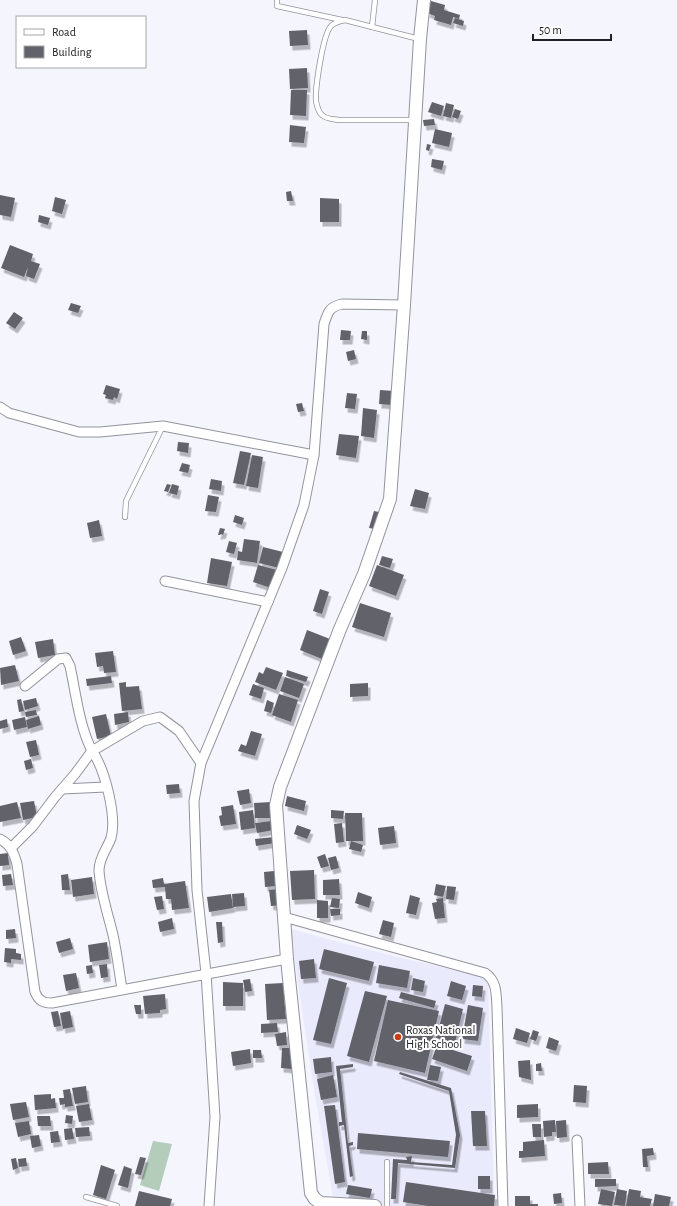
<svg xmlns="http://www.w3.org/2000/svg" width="677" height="1206" viewBox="0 0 677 1206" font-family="'Alegreya Sans',sans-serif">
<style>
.built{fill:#e9eafc}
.green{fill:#b3cdba}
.building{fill:#62626b;filter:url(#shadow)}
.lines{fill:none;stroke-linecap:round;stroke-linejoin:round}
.lane-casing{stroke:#93939d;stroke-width:6}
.street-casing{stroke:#93939d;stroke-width:11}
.secondary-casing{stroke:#93939d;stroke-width:14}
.lane{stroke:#fff;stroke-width:4.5}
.street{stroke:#fff;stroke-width:9}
.secondary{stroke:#fff;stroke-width:12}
.poi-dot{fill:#c83f17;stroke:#fff;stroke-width:1.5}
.labels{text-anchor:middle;stroke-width:4;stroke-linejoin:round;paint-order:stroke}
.poi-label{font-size:12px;fill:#212125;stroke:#fff;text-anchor:start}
</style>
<defs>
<filter id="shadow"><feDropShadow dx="2.5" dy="4.5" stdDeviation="0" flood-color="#0004"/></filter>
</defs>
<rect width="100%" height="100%" fill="#f5f5fe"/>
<!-- built -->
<polygon class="built" points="290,929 381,953 488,978 494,1195 487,1206 370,1206 334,1202 315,1096"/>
<!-- green -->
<polygon class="green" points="153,1141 172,1144 159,1191 140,1185"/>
<!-- building -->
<g class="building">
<polygon points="431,1 445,5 444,10 460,15 459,19 453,17 451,25 434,20 435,16 427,13"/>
<polygon points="455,18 464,21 463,26 453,23"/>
<polygon points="307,30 308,45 290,46 289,31"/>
<polygon points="307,68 308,88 290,89 289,69"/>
<polygon points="291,90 307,90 306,116 290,115"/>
<polygon points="432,102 444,106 441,116 428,112"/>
<polygon points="446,103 454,105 451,118 443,116"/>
<polygon points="455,109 461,111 458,119 452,117"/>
<polygon points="434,119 435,125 424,126 423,120"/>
<polygon points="290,125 306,127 304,143 289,142"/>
<polygon points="435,129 452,133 449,147 432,143"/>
<polygon points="427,144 431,145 429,151 426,150"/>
<polygon points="432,159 444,161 442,170 431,167"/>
<polygon points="291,191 293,201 287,201 286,192"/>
<polygon points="0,195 15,198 11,217 0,215"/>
<polygon points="55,197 66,200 62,214 52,211"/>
<polygon points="320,198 339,199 339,222 320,222"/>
<polygon points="39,215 50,218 48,225 38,222"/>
<polygon points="10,245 33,254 31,261 40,264 34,279 26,276 28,267 24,277 1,268"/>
<polygon points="71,303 81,306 78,313 68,310"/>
<polygon points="14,312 23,318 15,329 6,323"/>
<polygon points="341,330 351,331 350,340 340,340"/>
<polygon points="362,331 367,331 367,340 361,339"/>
<polygon points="354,350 356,359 348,361 346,352"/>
<polygon points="106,385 120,389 117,399 114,397 113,400 105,398 106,395 103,394"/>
<polygon points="380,390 394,391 392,405 379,404"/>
<polygon points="347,393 357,394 355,409 345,408"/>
<polygon points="302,403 304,411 298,412 296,404"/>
<polygon points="363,408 377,410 374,438 361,436"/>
<polygon points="339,434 359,436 356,458 336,455"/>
<polygon points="178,442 189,443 188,453 177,451"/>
<polygon points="240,451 251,453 244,485 233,483"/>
<polygon points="252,455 263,457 258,488 246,486"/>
<polygon points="182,463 190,465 188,473 179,471"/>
<polygon points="211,479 222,481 221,491 209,489"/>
<polygon points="167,484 171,485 168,492 164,491"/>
<polygon points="172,484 179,486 177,495 169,493"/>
<polygon points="415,489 429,493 425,509 410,506"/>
<polygon points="208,495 219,497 216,512 205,511"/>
<polygon points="374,511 379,512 375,529 369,528"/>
<polygon points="235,515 244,518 242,525 233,522"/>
<polygon points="99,520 102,536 90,538 87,523"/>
<polygon points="220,528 225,529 223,535 221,534 220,535 218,535"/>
<polygon points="244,539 260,541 257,563 237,560 238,551 242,552"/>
<polygon points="229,541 237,543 234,554 226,552"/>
<polygon points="263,547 283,552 279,568 259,563"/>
<polygon points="382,556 393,559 390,568 379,565"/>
<polygon points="211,558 232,562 227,586 207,583"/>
<polygon points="258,565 277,570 271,588 253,582"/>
<polygon points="377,565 404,575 396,596 369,586"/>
<polygon points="320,589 329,592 322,614 313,611"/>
<polygon points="360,603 391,613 384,637 352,627"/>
<polygon points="307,630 330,639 322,659 300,650"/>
<polygon points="21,637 26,651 13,655 9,641"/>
<polygon points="53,639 55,655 38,658 35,642"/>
<polygon points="113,651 116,672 104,673 103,666 97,667 95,653"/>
<polygon points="15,665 19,681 1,685 0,668"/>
<polygon points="266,667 283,673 276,690 255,682 259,672 263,674"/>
<polygon points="287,670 308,677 306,682 286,676"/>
<polygon points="111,676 112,683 87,686 86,679"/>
<polygon points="285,677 304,684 299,698 280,691"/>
<polygon points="126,682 126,687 139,686 142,709 122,711 119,683"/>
<polygon points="368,683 368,696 350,697 350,684"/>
<polygon points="253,684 264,688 261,699 249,695"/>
<polygon points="279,694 298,700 291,722 272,715"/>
<polygon points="36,698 38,706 25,710 23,701"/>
<polygon points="21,699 24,711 19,712 17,700"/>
<polygon points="267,700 274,703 271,713 264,711"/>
<polygon points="36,710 37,715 26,717 25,712"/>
<polygon points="128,712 129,722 115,725 114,714"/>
<polygon points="106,714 111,736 97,739 92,717"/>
<polygon points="39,716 41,725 28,729 26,720"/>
<polygon points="25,717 27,727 14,730 12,720"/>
<polygon points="7,719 8,727 0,729 0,721"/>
<polygon points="251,731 262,734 255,756 238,751 241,744 246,746"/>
<polygon points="36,740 39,755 30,757 26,742"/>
<polygon points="31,759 33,768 26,770 24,761"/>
<polygon points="179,784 180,793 167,794 166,785"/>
<polygon points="249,789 251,803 240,805 237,791"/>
<polygon points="287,796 306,801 304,811 285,806"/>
<polygon points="34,801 37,817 23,820 20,803"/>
<polygon points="17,802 21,818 0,822 0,806"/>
<polygon points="271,802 272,818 255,818 254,803"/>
<polygon points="233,805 236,824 221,826 219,816 222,815 221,807"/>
<polygon points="253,810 255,828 241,830 239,812"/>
<polygon points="331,810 344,811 343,819 331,818"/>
<polygon points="345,813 362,813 363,841 346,841"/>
<polygon points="272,821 274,830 257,833 255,823"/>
<polygon points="342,823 344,842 336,843 334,824"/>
<polygon points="297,825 311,830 307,839 294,834"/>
<polygon points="394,826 396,843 380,845 378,828"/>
<polygon points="274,837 275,843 256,846 255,839"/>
<polygon points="351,841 363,845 361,852 349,849"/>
<polygon points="8,853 9,865 0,866 0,854"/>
<polygon points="325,854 329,866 321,868 317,857"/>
<polygon points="336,856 339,868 331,870 328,858"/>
<polygon points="314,870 315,899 292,900 290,871"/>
<polygon points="274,871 276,886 265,887 264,872"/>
<polygon points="11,874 13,885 3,886 2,875"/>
<polygon points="68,874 70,890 62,890 61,875"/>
<polygon points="92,877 94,894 73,897 71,880"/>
<polygon points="163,878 164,884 185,881 189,908 172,910 171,899 166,899 165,887 153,888 152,880"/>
<polygon points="339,879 340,895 323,895 323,880"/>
<polygon points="436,884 446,886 443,897 434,895"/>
<polygon points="447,886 456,887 454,900 446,899"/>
<polygon points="279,889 281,905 271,906 269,890"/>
<polygon points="358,892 372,897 369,908 355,903"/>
<polygon points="244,893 245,906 233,907 232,894"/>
<polygon points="231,894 233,908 209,912 207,897"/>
<polygon points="410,895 420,898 416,915 406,913"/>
<polygon points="162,896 164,909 157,910 154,897"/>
<polygon points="332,898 340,899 339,908 330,907"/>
<polygon points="443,898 445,918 435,919 432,903 437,902 436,899"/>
<polygon points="317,900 328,901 328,918 317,918"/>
<polygon points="330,909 340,909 340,915 331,916"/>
<polygon points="172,918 174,929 160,932 158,922"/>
<polygon points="383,920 394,923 391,937 379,934"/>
<polygon points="216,922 222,922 223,942 218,943"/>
<polygon points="15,929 16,938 6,939 6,930"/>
<polygon points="70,938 73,949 59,953 56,942"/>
<polygon points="107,942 109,959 90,962 88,945"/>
<polygon points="5,948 16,949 16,953 21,954 21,960 11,959 11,963 4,962"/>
<polygon points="324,949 374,962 369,981 319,969"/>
<polygon points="314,959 316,978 301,979 299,961"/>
<polygon points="107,964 108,977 101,978 99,965"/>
<polygon points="92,965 93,973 87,974 86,966"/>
<polygon points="379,965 410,971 407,988 376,983"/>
<polygon points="76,973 79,988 66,991 63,975"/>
<polygon points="329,978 347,983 331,1044 313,1040"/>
<polygon points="413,978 425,981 423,992 411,990"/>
<polygon points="250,979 252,991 245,992 243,980"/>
<polygon points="451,981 466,986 462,1000 447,996"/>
<polygon points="223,982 243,983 243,1006 223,1006"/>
<polygon points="283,983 286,1019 267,1020 265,984"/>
<polygon points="473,985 483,986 482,997 472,996"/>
<polygon points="365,991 387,996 369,1062 347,1056"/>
<polygon points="401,992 436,1001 434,1008 399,998"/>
<polygon points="165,994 166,1009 160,1010 160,1013 145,1014 143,996"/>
<polygon points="388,1000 439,1011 425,1073 374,1061"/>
<polygon points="445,1004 463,1009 455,1043 436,1038"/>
<polygon points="134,1005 141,1005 141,1014 136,1014"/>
<polygon points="468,1005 483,1008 478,1041 462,1039"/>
<polygon points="58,1011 61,1026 54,1027 51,1012"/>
<polygon points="70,1011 73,1027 63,1029 60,1013"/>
<polygon points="277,1023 278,1032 261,1033 261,1024"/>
<polygon points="516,1028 530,1033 527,1043 513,1039"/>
<polygon points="533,1030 539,1032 536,1041 530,1039"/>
<polygon points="286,1032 287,1045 277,1046 275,1034"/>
<polygon points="549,1037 559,1041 556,1051 546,1048"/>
<polygon points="437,1045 472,1056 467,1071 432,1059"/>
<polygon points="282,1048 293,1048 292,1069 281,1068"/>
<polygon points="250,1049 251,1063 233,1066 231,1052"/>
<polygon points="253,1050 261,1050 262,1058 253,1058"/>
<polygon points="331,1057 332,1072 315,1074 313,1059"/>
<polygon points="530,1060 531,1080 519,1077 518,1061"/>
<polygon points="541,1063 542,1071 536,1071 536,1064"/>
<polygon points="353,1064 353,1067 340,1069 348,1143 353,1142 353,1145 349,1146 353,1176 350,1177 344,1125 339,1126 339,1122 342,1122 336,1066"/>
<polygon points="430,1065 441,1067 438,1081 427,1080"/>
<polygon points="400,1072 451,1088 460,1135 455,1168 398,1163 396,1199 391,1199 393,1159 407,1160 406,1157 412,1156 411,1162 452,1165 456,1135 449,1091 399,1074"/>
<polygon points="333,1075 337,1097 321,1100 317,1079"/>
<polygon points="574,1085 587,1086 586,1103 573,1102"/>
<polygon points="86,1086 88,1102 75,1104 72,1088"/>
<polygon points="70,1089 73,1106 65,1107 65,1104 60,1105 59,1098 64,1098 63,1090"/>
<polygon points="51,1094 51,1099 55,1098 56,1108 35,1110 34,1095"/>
<polygon points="26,1102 29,1117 13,1120 10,1104"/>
<polygon points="89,1104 92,1120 79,1122 76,1106"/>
<polygon points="538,1104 538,1117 517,1118 517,1105"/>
<polygon points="335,1105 345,1182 335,1184 324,1106"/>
<polygon points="471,1111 485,1111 487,1146 473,1146"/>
<polygon points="66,1115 73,1116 72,1124 65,1123"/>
<polygon points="37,1116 50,1116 51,1126 38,1126"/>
<polygon points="555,1120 556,1132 552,1132 552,1136 544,1137 543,1121"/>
<polygon points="566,1120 567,1137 557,1138 556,1121"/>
<polygon points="29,1121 31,1134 18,1137 15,1123"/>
<polygon points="532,1124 541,1124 541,1137 533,1137"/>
<polygon points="89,1127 90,1136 76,1137 75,1128"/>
<polygon points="72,1128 74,1139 65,1140 64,1129"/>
<polygon points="58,1131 60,1142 51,1143 50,1132"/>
<polygon points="358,1133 450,1141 448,1157 357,1149"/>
<polygon points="39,1135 41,1146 32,1148 30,1136"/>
<polygon points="544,1140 545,1156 519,1158 519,1151 523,1151 523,1142"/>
<polygon points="653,1148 654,1155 647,1156 648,1167 643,1167 642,1149"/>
<polygon points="140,1157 146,1158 141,1175 135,1174"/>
<polygon points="16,1158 18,1168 13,1170 11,1159"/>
<polygon points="26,1158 27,1166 19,1167 18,1159"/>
<polygon points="608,1162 609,1174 588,1174 588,1163"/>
<polygon points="101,1165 115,1170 106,1199 93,1195"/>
<polygon points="124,1166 132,1169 128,1188 118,1185"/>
<rect x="478" y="1176" width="12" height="13"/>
<polygon points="595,1179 616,1179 616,1186 595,1187"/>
<polygon points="406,1182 495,1195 494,1206 428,1206 403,1202"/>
<polygon points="348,1185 372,1189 370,1198 346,1194"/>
<polygon points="601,1189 615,1192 612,1206 598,1204"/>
<polygon points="617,1189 627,1191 625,1206 614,1205"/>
<polygon points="629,1189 641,1191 640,1197 652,1199 650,1206 626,1206"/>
<polygon points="139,1191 172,1199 170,1206 135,1206"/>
<polygon points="561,1193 562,1203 554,1204 553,1194"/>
<polygon points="655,1194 671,1197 669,1206 653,1206"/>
<polygon points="515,1196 530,1196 530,1204 538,1204 538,1206 515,1206"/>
</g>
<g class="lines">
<defs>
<g id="lane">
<polyline points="277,0 277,6 342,20"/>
<polyline points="372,27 375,0"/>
<path d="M414 120H339C333 119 326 119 322 115 318 112 317 106 316 101 315 88 323 34 331 26 335 22 340 21 345 20L419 39"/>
<polyline points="125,517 126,501 163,426"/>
<polyline points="387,1162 387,1206"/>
<polyline points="86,1197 117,1206"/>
</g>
<g id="street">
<polyline points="0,407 9,413 79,432 100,432 163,426 314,455"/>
<polyline points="165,581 268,602"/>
<path d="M25 686 58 659 66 658 70 666C76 694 79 725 92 751L143 721 160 717 179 731 201 763"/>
<polyline points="62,789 106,787"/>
<path d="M0 839C11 845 14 853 17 864L35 992C39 1001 43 1003 52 1003L287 959"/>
<path d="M11 848 33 826 55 797 75 774 92 751C105 769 117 817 111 838 107 849 99 858 99 870 100 891 108 914 113 935 117 953 119 971 122 989"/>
<path d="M284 917 485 973C497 981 496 993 497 1007L503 1206"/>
<polyline points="577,1140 580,1206"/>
<path d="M209 1206 215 1117 206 973 197 890 194 801 201 763 282 568 304 505 314 455 324 324C328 312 329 307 342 304L404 305"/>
</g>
<polyline id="secondary" points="375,1206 321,1203 315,1199 311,1193 287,959 276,805 280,787 340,629 364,574 390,499 404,305 420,39 424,0"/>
</defs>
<!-- lane casing -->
<use href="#lane" class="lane-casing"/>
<!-- street casing -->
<use href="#street" class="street-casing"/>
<!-- secondary casing -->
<use href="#secondary" class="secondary-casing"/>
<!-- lane -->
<use href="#lane" class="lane"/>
<!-- street -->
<use href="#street" class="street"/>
<!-- secondary -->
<use href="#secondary" class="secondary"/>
</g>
<!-- markers -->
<circle class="poi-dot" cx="398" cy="1037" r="4"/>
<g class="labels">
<!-- poi labels -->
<g class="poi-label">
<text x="406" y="1034">Roxas National<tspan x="406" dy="14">High School</tspan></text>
</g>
</g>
<!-- legend -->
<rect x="16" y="16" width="130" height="52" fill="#ffffff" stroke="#a6a6a8"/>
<rect x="24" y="29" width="20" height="6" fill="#ffffff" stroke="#a6a6a8"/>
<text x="52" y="36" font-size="12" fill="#212125">Road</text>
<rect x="24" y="46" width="20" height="12" fill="#62626b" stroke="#a6a6a8"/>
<text x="52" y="56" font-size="12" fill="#212125">Building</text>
<!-- scale -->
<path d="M533 34v6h78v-6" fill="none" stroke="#212125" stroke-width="2"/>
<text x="539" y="34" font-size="12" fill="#212125" stroke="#ffffff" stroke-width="3" paint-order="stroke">50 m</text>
</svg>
